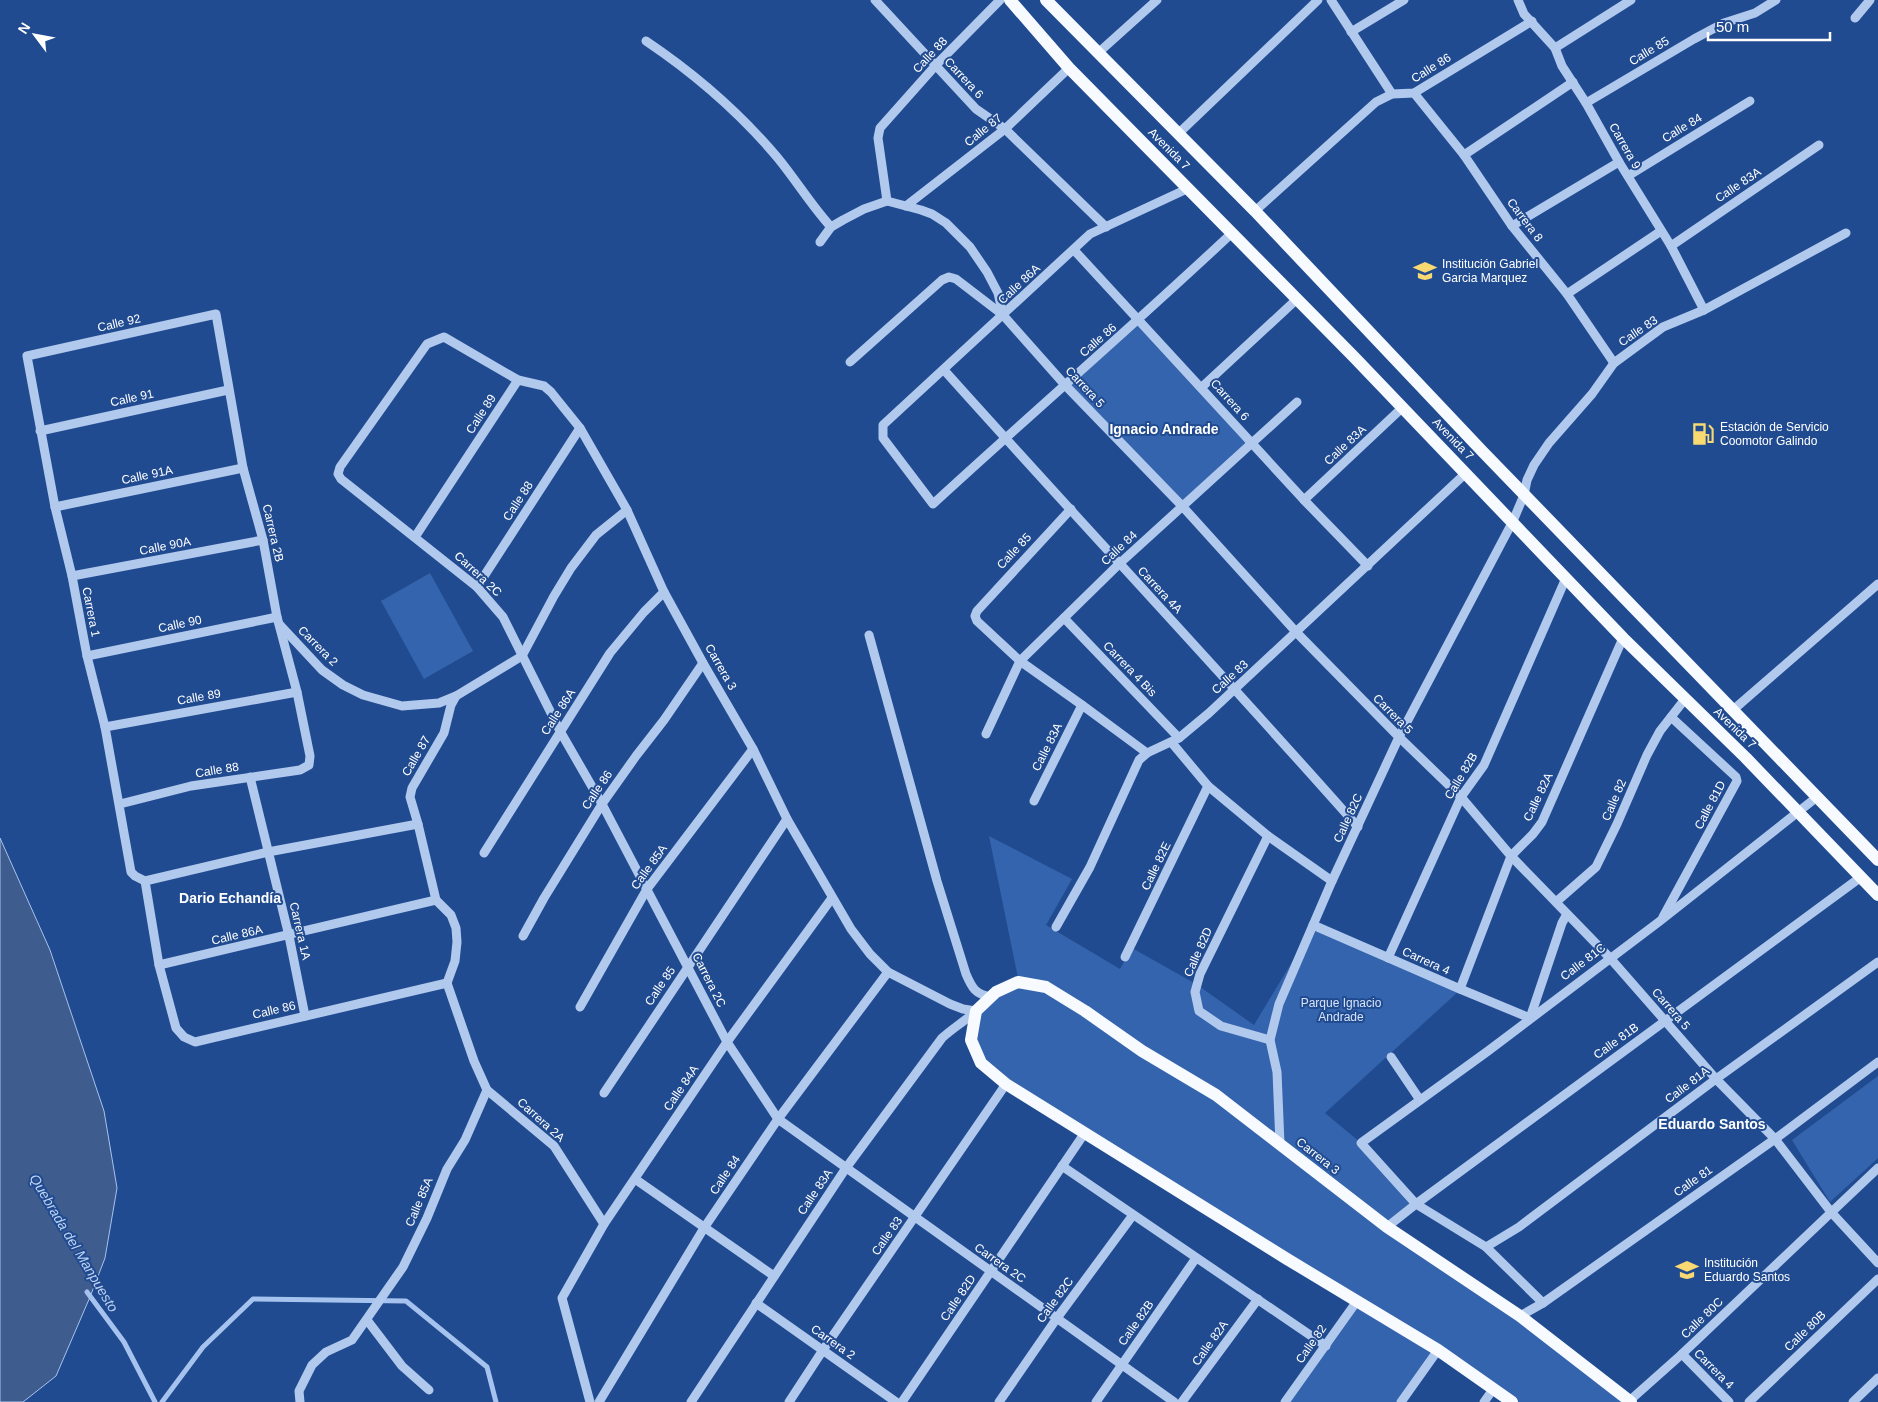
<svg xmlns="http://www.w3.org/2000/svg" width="1878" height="1402" viewBox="0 0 1878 1402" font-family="Arial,sans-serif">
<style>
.green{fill:#3464ad}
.water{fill:#3f5c8f;stroke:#a5c3ee}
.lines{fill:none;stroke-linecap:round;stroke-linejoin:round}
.stream{stroke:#a5c3ee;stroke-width:5}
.minor{stroke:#b1c9ed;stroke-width:9}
.major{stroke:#f7faff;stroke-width:12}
.labels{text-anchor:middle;stroke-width:4;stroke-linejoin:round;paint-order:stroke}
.street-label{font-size:12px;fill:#fff;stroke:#214b90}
.poi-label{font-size:12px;fill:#fff;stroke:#214b90;text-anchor:start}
.park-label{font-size:12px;fill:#d7e4f9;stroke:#214b90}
.neighbourhood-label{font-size:14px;font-weight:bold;fill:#fff;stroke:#214b90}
.water-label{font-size:14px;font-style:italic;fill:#bdd3f4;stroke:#214b90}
</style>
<rect width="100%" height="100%" fill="#214b90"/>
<!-- green -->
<g class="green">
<polygon points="1140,323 1249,443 1184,503 1069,386"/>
<polygon points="430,573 473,651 424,679 381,601"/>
<polygon points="989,836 1072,879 1046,925 1120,969 1132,948 1196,984 1254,1025 1313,927 1459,991 1325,1113 1361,1143 1416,1204 1387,1227 1631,1402 1513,1402 1438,1350 1401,1402 1285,1402 1356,1301 984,1063 972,1040 977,1012 1019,983"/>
<polygon points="1878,1076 1878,1158 1830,1202 1792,1140"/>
</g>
<!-- water -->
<polygon class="water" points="0,838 50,950 104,1111 117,1188 105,1258 90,1297 56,1376 23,1402 0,1402"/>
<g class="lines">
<!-- stream -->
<g class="stream">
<polyline points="87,1292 124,1342 155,1402"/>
<polyline points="162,1402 203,1347 253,1299 406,1301 487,1367 496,1402"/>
</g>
<!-- minor -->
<g class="minor">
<polyline points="875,0 976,109 1005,129 1106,227"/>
<polyline points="1331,0 1392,94"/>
<polyline points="1518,0 1524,14 1555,48 1562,66 1586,103 1619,162 1671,246 1704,310"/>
<polyline points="1855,18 1870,0"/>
<polyline points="1351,32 1404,0"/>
<path d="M646 41C695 74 739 112 777 157 796 180 811 205 831 227"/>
<polyline points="1555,48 1631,0"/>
<polyline points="1098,53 1157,0"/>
<polyline points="1414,93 1464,155 1512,226 1567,294 1614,363"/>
<polyline points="1586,103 1694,39 1724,23 1755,13 1776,0"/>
<polyline points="1179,133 1318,0"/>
<polyline points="1464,155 1573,82"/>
<polyline points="1628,176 1750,101"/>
<path d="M1189 188 1090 234 883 425V438L933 504C1032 413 1134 325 1232 233"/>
<polyline points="887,201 878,138 880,128 936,65 1000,0"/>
<polyline points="906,206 1005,129 1069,68"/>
<polyline points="1255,211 1376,102 1392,94 1414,93 1532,21"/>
<polyline points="1512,226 1619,162"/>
<polyline points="820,242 831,227 843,220 864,209 887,201 921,210 932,214 946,223 970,247 987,272 998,293 1003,315 1065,385 1183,507 1297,633 1399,737 1461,797 1511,856 1610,958 1716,1079 1775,1139 1831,1212 1878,1263"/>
<polyline points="1671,246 1819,145"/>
<polyline points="1074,250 1304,500 1368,566"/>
<polyline points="1567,294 1661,231"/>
<polyline points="850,362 942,280 949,277 956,279 1003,315"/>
<path d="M944 370C1081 523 1222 673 1358 827"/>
<polyline points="1202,387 1297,299"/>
<polyline points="40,431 228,390"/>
<polyline points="1304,500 1403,407"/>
<polyline points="55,507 243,468"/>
<polyline points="1071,509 977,611 975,616 977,621 1020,661 1082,705 1147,753"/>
<polyline points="415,537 518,380"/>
<polyline points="72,576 263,540"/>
<polyline points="477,587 580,428"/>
<polyline points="1064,618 1179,738"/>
<polyline points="280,625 322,670 343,685 363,695 402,706 439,703 456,696"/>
<path d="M869 635 937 881 966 974C972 988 975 994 991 997"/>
<polyline points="87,656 277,617"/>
<polyline points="1733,710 1878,584"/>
<polyline points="105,727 297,692"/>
<polyline points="986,734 1020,661 1119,564 1297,402"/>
<polyline points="1172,743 1208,786 1268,836 1332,881"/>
<polyline points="250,777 289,936 305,1016"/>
<polyline points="1034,801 1082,705"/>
<polyline points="120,804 191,786 300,770 309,765 310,756 297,692 277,617 263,540 243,468 216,314 27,356 55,507 72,576 87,656 105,727 131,872 135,876 145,881 268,852 418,824 410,797 412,788 444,733 451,705 456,696 522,656 554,596 571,568 596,535 627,510"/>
<polyline points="418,824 436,900 451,915 456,928 457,942 455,961 447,983"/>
<polyline points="1268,836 1200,974 1195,992 1199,1011 1221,1026 1270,1040"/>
<polyline points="484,853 610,653 644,612 664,592"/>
<polyline points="145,881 159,965 176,1028 184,1037 195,1042 447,983"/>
<polyline points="1556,902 1596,867 1617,824 1647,755 1660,731 1685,699"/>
<polyline points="1663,917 1737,781 1736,777 1671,717"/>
<polyline points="1313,925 1460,989 1530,1018 1562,923 1567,914"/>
<polyline points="1056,927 1090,867 1139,760 1147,753 1179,738 1209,713 1466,473"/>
<polyline points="523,936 544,898 602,804 636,756 664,720 703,663"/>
<polyline points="1125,957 1208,786"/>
<polyline points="1388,958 1461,797 1484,765 1566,578"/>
<polyline points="159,965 436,900"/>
<polyline points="1460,989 1511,856 1533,834 1542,822 1623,638"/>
<polyline points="580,1007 647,889 753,749"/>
<polyline points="976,1011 963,1009 950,1004 888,972 870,954 851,929 787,819 753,749 703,663 664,592 627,510 580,428 551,392 544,386 518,380 444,337 427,344 340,467 338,474 341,479 477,587 503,617 560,731 602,804 727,1042 778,1119 1174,1402"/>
<polyline points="1391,1057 1420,1100"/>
<polyline points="487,1090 554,1146 604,1224"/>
<polyline points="604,1093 787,819"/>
<polyline points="1280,1144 1277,1072 1270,1040 1279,1004 1332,881 1399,737 1513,521 1524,495 1527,480 1534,465 1549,443 1592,394 1614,363 1663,327 1704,310 1846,233"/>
<polyline points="1062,1166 1326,1346"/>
<polyline points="635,1179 774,1276"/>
<polyline points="1387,1227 1416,1204 1861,877"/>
<polyline points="1486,1247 1519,1227 1716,1079 1878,962"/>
<polyline points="756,1303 896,1402"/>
<polyline points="1543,1303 1486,1247 1416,1204 1361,1143 1488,1051 1660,921 1817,797"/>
<polyline points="1520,1316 1543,1303 1775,1139 1878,1062"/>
<polyline points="367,1320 402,1366 429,1390"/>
<polyline points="1682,1354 1729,1402"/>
<polyline points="300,1402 299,1391 312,1365 326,1352 352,1340 403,1267 427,1218 447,1169 465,1140 487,1090 474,1061 447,983"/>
<polyline points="590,1402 562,1298 604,1224 727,1042 832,898"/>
<polyline points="599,1402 704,1228 778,1119 888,972"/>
<path d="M691 1402 846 1168 942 1038C953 1028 965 1021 976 1011"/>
<polyline points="789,1402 823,1350 1006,1084"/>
<polyline points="902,1402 1084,1134"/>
<polyline points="999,1402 1057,1318 1133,1215"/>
<polyline points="1096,1402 1196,1258"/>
<polyline points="1182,1402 1258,1299"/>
<polyline points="1285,1402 1357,1301"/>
<polyline points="1401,1402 1438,1350"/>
<polyline points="1484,1402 1494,1388"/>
<polyline points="1628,1402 1682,1354 1878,1168"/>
<polyline points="1749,1402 1878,1279"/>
<polyline points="1853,1402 1878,1378"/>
</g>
<!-- major -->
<g class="major">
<polyline points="1010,0 1069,68 1354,357 1623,638 1746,758 1878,895"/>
<polyline points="1046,0 1255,211 1483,452 1878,860"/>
<polyline points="1512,1402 1438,1350 1287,1259 1006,1084 981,1063 971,1040 976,1011 996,992 1018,982 1046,987 1085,1011 1142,1051 1216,1095 1387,1227 1520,1316 1631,1402"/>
</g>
</g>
<!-- icons -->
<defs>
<symbol id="university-bare" viewBox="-9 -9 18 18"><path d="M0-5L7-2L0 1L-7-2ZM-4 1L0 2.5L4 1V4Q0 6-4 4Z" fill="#f9da72" stroke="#214b90" stroke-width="2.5" paint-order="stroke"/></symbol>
<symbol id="fuel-bare" viewBox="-9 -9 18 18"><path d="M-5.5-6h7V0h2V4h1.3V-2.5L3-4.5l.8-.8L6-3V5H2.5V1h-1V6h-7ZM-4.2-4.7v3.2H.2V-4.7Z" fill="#f9da72" stroke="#214b90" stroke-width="2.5" paint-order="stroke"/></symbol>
</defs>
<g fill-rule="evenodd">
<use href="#university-bare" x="1409" y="255" width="32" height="32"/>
<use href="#fuel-bare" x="1687" y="418" width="32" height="32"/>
<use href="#university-bare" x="1671" y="1254" width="32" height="32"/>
</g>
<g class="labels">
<!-- street labels -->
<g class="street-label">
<text transform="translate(1649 51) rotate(-31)" y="4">Calle 85</text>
<text transform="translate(930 55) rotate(-47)" y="4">Calle 88</text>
<text transform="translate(1431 68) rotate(-32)" y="4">Calle 86</text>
<text transform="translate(964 78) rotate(47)" y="4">Carrera 6</text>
<text transform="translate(1682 128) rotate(-31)" y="4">Calle 84</text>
<text transform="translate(983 130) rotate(-39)" y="4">Calle 87</text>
<text transform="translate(1625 146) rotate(60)" y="4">Carrera 9</text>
<text transform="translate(1169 149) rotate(45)" y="4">Avenida 7</text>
<text transform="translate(1738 185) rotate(-34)" y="4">Calle 83A</text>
<text transform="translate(1525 220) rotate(53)" y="4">Carrera 8</text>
<text transform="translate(1019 284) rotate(-43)" y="4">Calle 86A</text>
<text transform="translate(119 323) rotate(-13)" y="4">Calle 92</text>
<text transform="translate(1638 331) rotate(-34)" y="4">Calle 83</text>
<text transform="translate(1098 340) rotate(-41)" y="4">Calle 86</text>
<text transform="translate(1085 387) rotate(47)" y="4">Carrera 5</text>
<text transform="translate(132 398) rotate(-12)" y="4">Calle 91</text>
<text transform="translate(1230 400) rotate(48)" y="4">Carrera 6</text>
<text transform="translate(481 414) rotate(-57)" y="4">Calle 89</text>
<text transform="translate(1453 439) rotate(46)" y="4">Avenida 7</text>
<text transform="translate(1345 445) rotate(-43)" y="4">Calle 83A</text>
<text transform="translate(147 475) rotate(-12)" y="4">Calle 91A</text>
<text transform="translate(518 501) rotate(-57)" y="4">Calle 88</text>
<text transform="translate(273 533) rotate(77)" y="4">Carrera 2B</text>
<text transform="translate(165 546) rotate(-11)" y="4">Calle 90A</text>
<text transform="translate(1119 548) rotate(-43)" y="4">Calle 84</text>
<text transform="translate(1014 551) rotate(-47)" y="4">Calle 85</text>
<text transform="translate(478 574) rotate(43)" y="4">Carrera 2C</text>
<text transform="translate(1160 590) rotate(47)" y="4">Carrera 4A</text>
<text transform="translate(91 612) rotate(79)" y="4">Carrera 1</text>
<text transform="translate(180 624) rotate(-12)" y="4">Calle 90</text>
<text transform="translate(318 646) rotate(45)" y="4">Carrera 2</text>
<text transform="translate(721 667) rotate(60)" y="4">Carrera 3</text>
<text transform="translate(1130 669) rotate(46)" y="4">Carrera 4 Bis</text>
<text transform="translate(1230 677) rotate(-42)" y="4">Calle 83</text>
<text transform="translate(199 697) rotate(-10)" y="4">Calle 89</text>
<text transform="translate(558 712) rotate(-57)" y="4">Calle 86A</text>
<text transform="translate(1393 714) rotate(45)" y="4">Carrera 5</text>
<text transform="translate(1735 728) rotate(44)" y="4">Avenida 7</text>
<text transform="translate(1047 747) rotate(-63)" y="4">Calle 83A</text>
<text transform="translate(416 756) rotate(-60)" y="4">Calle 87</text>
<text transform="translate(217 770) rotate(-9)" y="4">Calle 88</text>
<text transform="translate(1461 776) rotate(-59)" y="4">Calle 82B</text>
<text transform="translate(597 790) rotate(-56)" y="4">Calle 86</text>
<text transform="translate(1538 797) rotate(-64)" y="4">Calle 82A</text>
<text transform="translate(1614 800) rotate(-67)" y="4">Calle 82</text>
<text transform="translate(1710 805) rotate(-62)" y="4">Calle 81D</text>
<text transform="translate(1348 818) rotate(-65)" y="4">Calle 82C</text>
<text transform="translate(1156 866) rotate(-64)" y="4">Calle 82E</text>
<text transform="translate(649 867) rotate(-54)" y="4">Calle 85A</text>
<text transform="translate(300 931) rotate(77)" y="4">Carrera 1A</text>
<text transform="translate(237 935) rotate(-13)" y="4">Calle 86A</text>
<text transform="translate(1198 952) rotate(-66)" y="4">Calle 82D</text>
<text transform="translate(1426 961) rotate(24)" y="4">Carrera 4</text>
<text transform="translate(1583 962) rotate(-37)" y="4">Calle 81C</text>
<text transform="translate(709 980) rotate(63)" y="4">Carrera 2C</text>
<text transform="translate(660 986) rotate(-56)" y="4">Calle 85</text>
<text transform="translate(1671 1009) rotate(49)" y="4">Carrera 5</text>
<text transform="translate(274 1010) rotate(-13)" y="4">Calle 86</text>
<text transform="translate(1616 1041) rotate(-36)" y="4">Calle 81B</text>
<text transform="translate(1687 1085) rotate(-37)" y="4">Calle 81A</text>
<text transform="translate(681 1088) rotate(-56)" y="4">Calle 84A</text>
<text transform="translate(541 1120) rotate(42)" y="4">Carrera 2A</text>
<text transform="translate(1318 1156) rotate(38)" y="4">Carrera 3</text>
<text transform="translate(725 1175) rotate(-56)" y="4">Calle 84</text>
<text transform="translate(1693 1181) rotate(-35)" y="4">Calle 81</text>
<text transform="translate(815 1192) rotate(-56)" y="4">Calle 83A</text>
<text transform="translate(419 1202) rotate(-67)" y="4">Calle 85A</text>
<text transform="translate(887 1236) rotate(-55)" y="4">Calle 83</text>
<text transform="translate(1000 1263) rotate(35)" y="4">Carrera 2C</text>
<text transform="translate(958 1298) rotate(-56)" y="4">Calle 82D</text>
<text transform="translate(1055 1300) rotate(-54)" y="4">Calle 82C</text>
<text transform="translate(1702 1318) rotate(-44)" y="4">Calle 80C</text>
<text transform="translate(1136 1323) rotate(-55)" y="4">Calle 82B</text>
<text transform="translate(1805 1331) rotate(-44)" y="4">Calle 80B</text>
<text transform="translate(833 1342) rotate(35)" y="4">Carrera 2</text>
<text transform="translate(1210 1343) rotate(-54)" y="4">Calle 82A</text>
<text transform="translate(1311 1344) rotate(-55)" y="4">Calle 82</text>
<text transform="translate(1714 1369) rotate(45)" y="4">Carrera 4</text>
</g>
<!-- poi labels -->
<g class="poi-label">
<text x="1442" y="268">Institución Gabriel<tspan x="1442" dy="14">Garcia Marquez</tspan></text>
<text x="1720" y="431">Estación de Servicio<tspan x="1720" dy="14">Coomotor Galindo</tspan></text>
<text x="1704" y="1267">Institución<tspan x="1704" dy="14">Eduardo Santos</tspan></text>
</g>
<!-- park labels -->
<g class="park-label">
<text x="1341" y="1007">Parque Ignacio<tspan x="1341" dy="14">Andrade</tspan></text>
</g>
<!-- neighbourhood labels -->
<g class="neighbourhood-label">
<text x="1164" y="434">Ignacio Andrade</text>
<text x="230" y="903">Dario Echandía</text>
<text x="1712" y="1129">Eduardo Santos</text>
</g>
<!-- water labels -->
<g class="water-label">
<text transform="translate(74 1243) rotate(59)" y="5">Quebrada del Manpuesto</text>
</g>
</g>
<!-- north arrow -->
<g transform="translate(35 35) rotate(302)" stroke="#214b90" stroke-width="4" paint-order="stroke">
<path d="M0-4L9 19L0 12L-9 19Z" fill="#ffffff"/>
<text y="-8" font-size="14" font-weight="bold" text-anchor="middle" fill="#ffffff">N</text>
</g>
<!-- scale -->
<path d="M1708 32v8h122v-8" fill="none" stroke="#ffffff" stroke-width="2.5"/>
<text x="1716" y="32" font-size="15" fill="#ffffff" stroke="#214b90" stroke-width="4" paint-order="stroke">50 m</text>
</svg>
